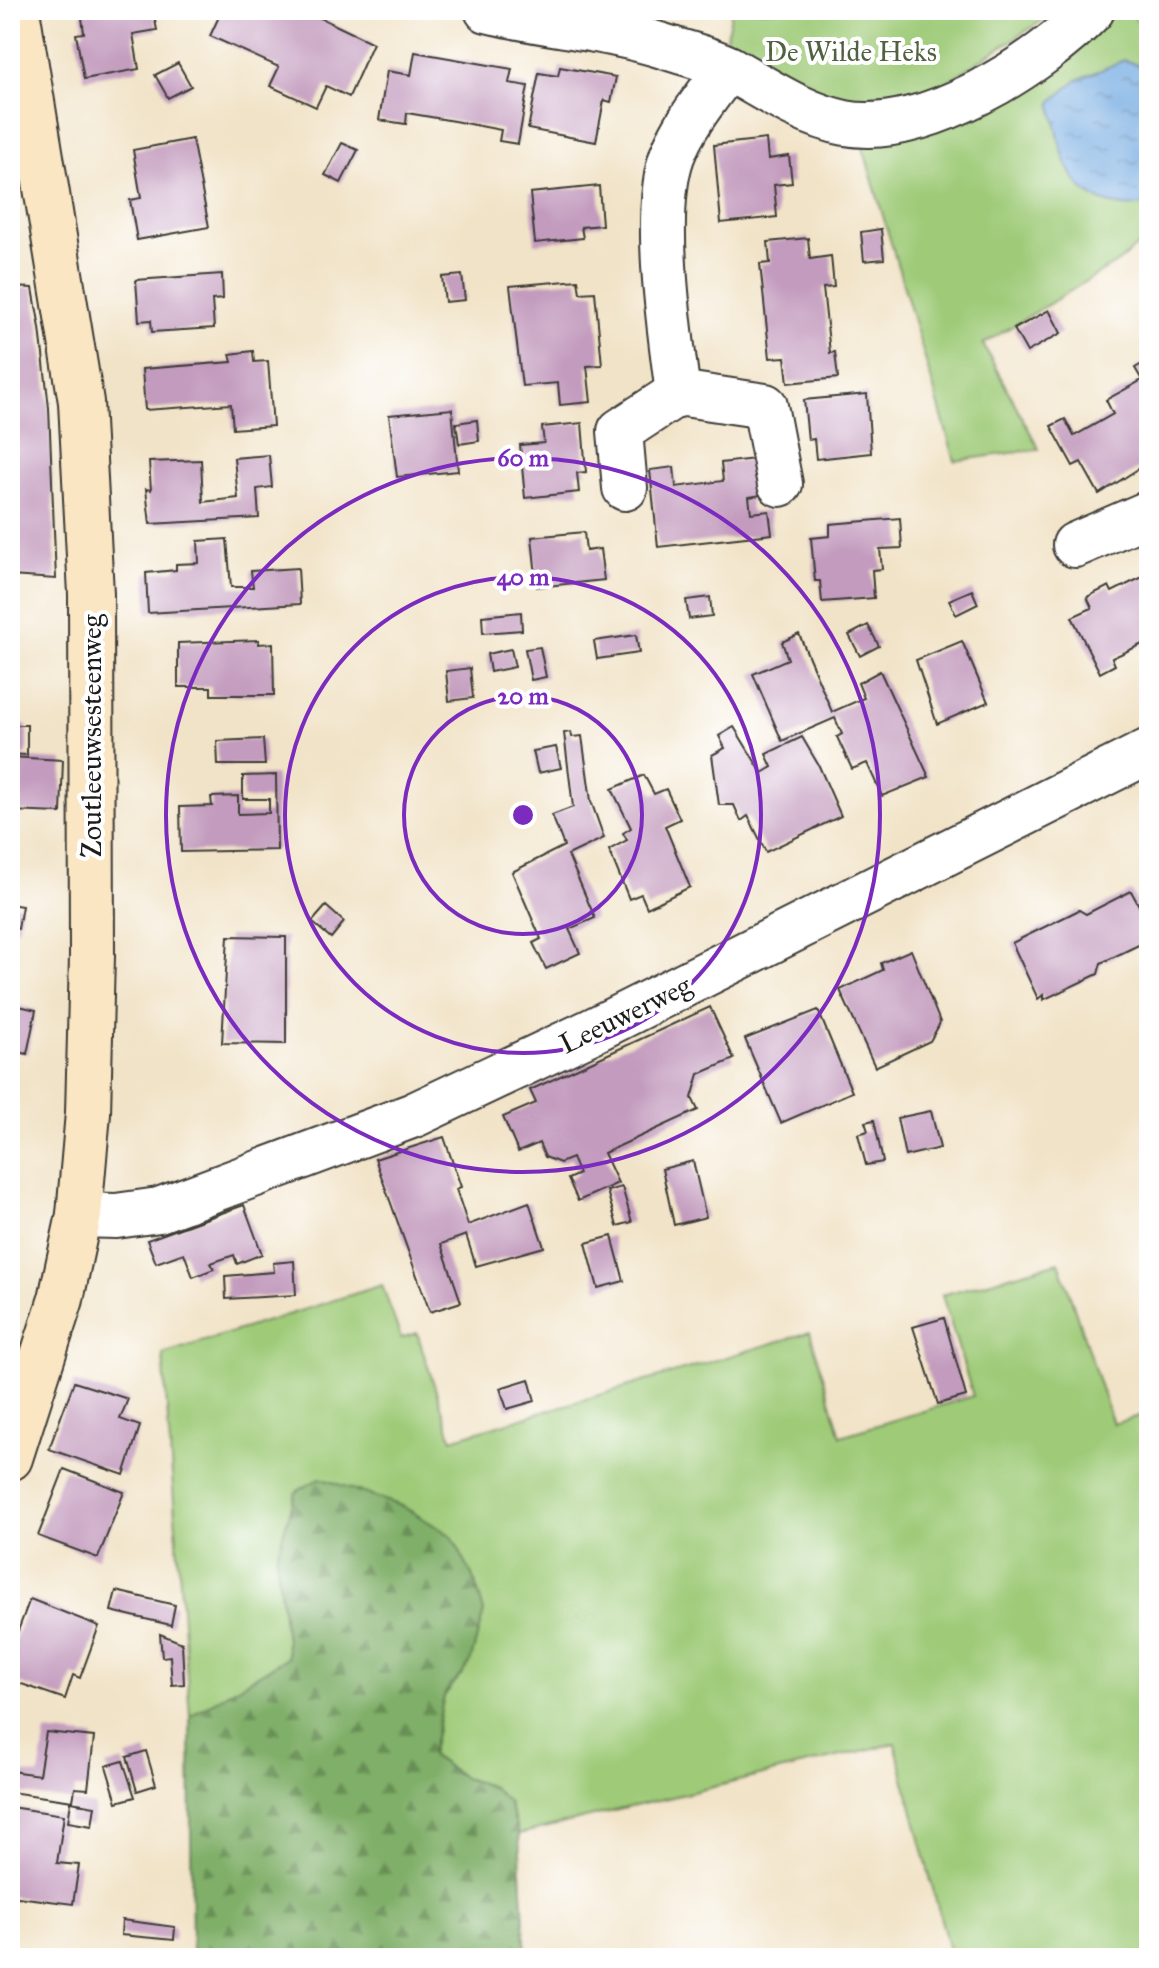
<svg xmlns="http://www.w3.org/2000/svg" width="1159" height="1968" viewBox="0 0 1159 1968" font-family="'IM FELL Great Primer',serif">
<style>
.green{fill:#9fcb78;stroke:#5e744a;stroke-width:2}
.forest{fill:url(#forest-firs);stroke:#4e6642;stroke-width:2}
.water{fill:url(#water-ripples);stroke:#48637e;stroke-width:2}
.building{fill:#c39bbe}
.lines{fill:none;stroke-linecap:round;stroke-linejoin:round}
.street-casing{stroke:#3c3a36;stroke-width:48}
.secondary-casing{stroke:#3c3a36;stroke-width:48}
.street{stroke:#fff;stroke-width:44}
.secondary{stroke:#fbe6c4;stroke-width:44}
.ring{fill:none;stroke:#7b2cbf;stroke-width:4}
.labels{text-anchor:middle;stroke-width:8;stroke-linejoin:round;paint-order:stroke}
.park-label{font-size:28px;fill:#506241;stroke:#fff}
.street-label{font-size:28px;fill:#1c1c1c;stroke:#fff}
.centre{fill:#7b2cbf;stroke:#fff;stroke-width:4}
.ring-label{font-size:24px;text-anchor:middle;font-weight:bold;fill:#7b2cbf;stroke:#fff;stroke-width:8;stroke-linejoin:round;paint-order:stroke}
</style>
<defs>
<pattern id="forest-firs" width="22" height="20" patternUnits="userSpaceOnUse" patternTransform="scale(2)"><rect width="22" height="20" fill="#7faf68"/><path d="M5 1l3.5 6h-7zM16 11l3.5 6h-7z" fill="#678e55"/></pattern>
<pattern id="water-ripples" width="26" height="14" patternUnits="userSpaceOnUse" patternTransform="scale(2)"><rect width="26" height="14" fill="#73aae1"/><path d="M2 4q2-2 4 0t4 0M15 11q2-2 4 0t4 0" fill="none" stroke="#5e8ab6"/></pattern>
</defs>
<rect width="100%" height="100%" fill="#fff"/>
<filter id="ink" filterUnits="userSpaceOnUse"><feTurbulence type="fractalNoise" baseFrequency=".0125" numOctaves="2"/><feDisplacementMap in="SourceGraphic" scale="16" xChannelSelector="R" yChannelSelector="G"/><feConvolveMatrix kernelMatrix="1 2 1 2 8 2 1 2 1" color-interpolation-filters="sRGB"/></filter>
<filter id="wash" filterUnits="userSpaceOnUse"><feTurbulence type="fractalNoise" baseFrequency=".006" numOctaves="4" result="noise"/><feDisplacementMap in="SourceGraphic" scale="32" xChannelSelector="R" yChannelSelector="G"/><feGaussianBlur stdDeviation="1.8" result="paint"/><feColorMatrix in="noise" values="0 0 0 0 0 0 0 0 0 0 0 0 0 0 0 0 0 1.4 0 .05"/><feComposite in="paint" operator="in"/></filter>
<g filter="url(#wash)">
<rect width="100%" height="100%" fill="#f1e3c7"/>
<!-- green -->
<g class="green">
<polygon points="732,10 1059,10 926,95 879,105 831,103 724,47"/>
<polygon points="1116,10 1129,10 1149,38 1149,237 1118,262 983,344 1039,449 955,461 862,144 1075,49"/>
<polygon points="1059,1262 1113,1424 1149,1413 1149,1958 951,1958 895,1743 519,1834 508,1802 492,1787 464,1778 431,1755 444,1696 470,1663 276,1557 288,1657 190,1716 163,1354 382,1285 401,1338 417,1333 452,1439 810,1332 841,1436 973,1396 942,1295"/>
</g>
<!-- forest -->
<polygon class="forest" points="320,1478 402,1506 452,1536 475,1581 484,1612 470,1663 444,1696 431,1755 464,1778 492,1787 508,1802 519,1834 526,1958 192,1958 190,1716 288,1657 276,1557 296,1492"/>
<!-- water -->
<path class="water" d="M1124 60 1149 68V204C1134 208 1120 207 1105 202 1062 187 1061 142 1051 102L1077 80Z"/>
<g id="blocks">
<!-- building -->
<g class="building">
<polygon points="81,10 153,10 157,30 133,34 139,69 84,79 76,34 84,33"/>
<polygon points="222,10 304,10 373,43 349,97 326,86 316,107 270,86 279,67 210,36"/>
<polygon points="415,52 512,69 509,83 528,86 518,144 499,141 501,130 454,121 407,113 406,124 379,120 387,71 411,75"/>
<polygon points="178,63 191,86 168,98 155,75"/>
<polygon points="560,67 616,77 611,102 604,100 596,142 528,129 539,73 558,76"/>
<polygon points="192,139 209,227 137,240 130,200 141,198 133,150"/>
<polygon points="766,139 768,159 789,156 792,183 774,185 777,217 721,223 714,145"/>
<polygon points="342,143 358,150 341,183 325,175"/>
<polygon points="599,186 602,225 581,227 583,238 535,243 530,193"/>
<polygon points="881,229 884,259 864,261 861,232"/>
<polygon points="808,238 810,259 831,256 834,287 823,288 830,353 835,352 838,378 788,383 785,357 770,358 760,264 770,263 768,242"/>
<polygon points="222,274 223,299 212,300 214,328 152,332 151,320 139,321 136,280"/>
<polygon points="462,275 465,300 445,302 442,277"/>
<polygon points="578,280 580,293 595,292 602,365 587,366 591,402 560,405 558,383 522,386 510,286"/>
<polygon points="10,287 33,288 40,328 49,408 56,579 10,576"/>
<polygon points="1049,310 1061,333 1027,352 1014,329"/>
<polygon points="253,351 254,362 268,361 273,426 233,429 231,404 145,410 142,369 232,362 230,354"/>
<polygon points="1149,360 1149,462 1099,494 1081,462 1073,466 1051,426 1065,419 1074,436 1113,414 1106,400 1142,380 1135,368"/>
<polygon points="867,394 871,453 816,459 814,439 808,440 804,400"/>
<polygon points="452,409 458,471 397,477 389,415"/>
<polygon points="477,420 479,441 459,444 456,423"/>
<polygon points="582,423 586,472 577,473 579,492 525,498 520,445 544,443 542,427"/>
<polygon points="269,455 272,487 257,489 259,518 150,524 146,489 151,490 149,462 201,460 203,502 238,498 234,458"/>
<polygon points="763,458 767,494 749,497 751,513 769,511 772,534 658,547 650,470 674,467 676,487 723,481 721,463"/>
<polygon points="900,518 902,548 880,549 882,569 872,570 874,598 822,602 820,581 815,581 811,538 830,536 830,524"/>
<polygon points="584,532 586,551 600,549 604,580 537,587 532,537"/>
<polygon points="227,539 231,587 253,587 251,571 298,568 300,604 148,613 146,573 176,570 176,564 199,563 198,541"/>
<polygon points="1149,567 1149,641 1112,658 1115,665 1100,673 1072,617 1092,608 1087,597 1109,586 1112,592 1130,583 1147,575 1144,570"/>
<polygon points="972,590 978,604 956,615 949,600"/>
<polygon points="710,597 712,616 689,619 686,600"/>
<polygon points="521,612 522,630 483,633 482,616"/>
<polygon points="868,625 879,646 860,656 849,635"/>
<polygon points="799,634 832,712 864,698 858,683 880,671 929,777 882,796 867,763 852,769 837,737 842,734 835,718 782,741 753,674 788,659 782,642"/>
<polygon points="636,635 639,653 597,659 594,641"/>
<polygon points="259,640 259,644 273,643 274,695 211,695 211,687 178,687 178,643"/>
<polygon points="962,641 988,702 937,724 916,660"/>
<polygon points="540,647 546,677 531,680 525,649"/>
<polygon points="511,649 515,667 490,672 487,654"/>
<polygon points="470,668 473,698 449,701 446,671"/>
<polygon points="10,725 27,725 27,755 10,754"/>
<polygon points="734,727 762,773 772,767 766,754 802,737 819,766 841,816 766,852 748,816 741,821 734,805 719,805 712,755 725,748 719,736"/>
<polygon points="571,732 572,737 582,736 591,801 604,838 568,855 595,918 569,929 580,953 546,969 533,943 541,939 512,872 564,846 552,815 573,807 564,733"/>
<polygon points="263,739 265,765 218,765 217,741"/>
<polygon points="556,747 561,768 538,773 533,751"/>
<polygon points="10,757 63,760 61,813 10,811 10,780 14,780 15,774 10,774"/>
<polygon points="276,775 277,850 181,852 180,807 212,806 211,797 238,796 238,814 269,813 269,799 243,799 243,776"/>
<polygon points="644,775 654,794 666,789 680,819 665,826 690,887 647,908 641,894 629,899 609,850 627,840 623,833 631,828 612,789"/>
<polygon points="1131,891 1149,924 1149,940 1101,963 1098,974 1043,1000 1043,995 1038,999 1012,943 1079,910 1086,914"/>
<polygon points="10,904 22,906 18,929 10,928"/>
<polygon points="326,906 344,922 331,938 312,922"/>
<polygon points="228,936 286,937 286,1044 222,1043"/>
<polygon points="911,950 940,1022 938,1027 930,1041 875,1067 840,990 883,970 881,963"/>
<polygon points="10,997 16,998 15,1005 36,1010 27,1054 10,1050"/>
<polygon points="710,1007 734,1059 699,1074 692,1098 698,1110 604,1153 618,1183 578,1201 568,1179 579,1174 572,1158 560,1163 545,1157 539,1143 518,1152 503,1117 536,1103 530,1090"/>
<polygon points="818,1010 852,1092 781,1123 745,1039"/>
<polygon points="931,1111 940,1148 905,1156 897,1118"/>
<polygon points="874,1120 883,1162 866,1165 858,1134 868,1131 865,1122"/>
<polygon points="444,1137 461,1187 456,1189 468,1225 529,1202 544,1247 476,1266 466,1235 441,1244 461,1302 430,1312 375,1159"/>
<polygon points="693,1161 706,1217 674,1225 662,1169"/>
<polygon points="622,1187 632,1222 617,1226 607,1191"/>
<polygon points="244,1205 262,1254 237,1264 234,1255 211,1263 214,1269 193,1277 184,1253 156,1263 147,1240"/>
<polygon points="612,1236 624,1281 598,1288 586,1243"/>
<polygon points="294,1261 296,1295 226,1299 225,1276 274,1272 273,1263"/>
<polygon points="944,1318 966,1396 938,1404 913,1327"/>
<polygon points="529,1379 535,1401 507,1409 500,1388"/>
<polygon points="74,1382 128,1399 120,1419 140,1426 124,1475 49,1449"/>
<polygon points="64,1469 124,1492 98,1558 38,1536"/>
<polygon points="116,1591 175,1605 171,1625 111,1611"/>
<polygon points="30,1599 99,1626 80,1678 73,1675 65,1699 10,1680 10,1652"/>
<polygon points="160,1634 182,1643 184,1684 172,1685 170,1656 162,1657"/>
<polygon points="46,1732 94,1737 88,1789 75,1788 73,1801 10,1792 10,1771 39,1775"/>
<polygon points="146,1751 156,1785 137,1791 127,1757"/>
<polygon points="123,1761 135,1797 117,1802 106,1766"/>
<polygon points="71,1802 95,1806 92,1826 68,1822"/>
<polygon points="10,1807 64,1815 57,1863 79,1865 73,1904 10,1896"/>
<polygon points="122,1920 175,1927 174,1940 121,1935"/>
</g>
</g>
</g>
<g filter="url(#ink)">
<use href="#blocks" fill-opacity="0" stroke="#3c3a36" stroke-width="2"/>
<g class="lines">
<defs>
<g id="street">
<path d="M487 10C546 25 609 28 666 47 687 54 711 59 730 69 766 89 803 115 845 123 923 138 1040 65 1092 10"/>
<path d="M678 393C670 332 652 213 672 156 684 124 708 95 728 68"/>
<polyline points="625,488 620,431 678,393 765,406 780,484"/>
<polyline points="1075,545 1149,513"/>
<polyline points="79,1215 116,1216 159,1210 414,1115 594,1030 1149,751"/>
</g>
<polyline id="secondary" points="10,1458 61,1299 79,1215 88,1113 92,956 91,594 81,402 17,10"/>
</defs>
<!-- street casing -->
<use href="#street" class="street-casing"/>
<!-- secondary casing -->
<use href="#secondary" class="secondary-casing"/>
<!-- street -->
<use href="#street" class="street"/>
<!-- secondary -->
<use href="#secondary" class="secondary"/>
</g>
</g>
<!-- distance rings -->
<g class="ring">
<circle cx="523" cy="815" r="119"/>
<circle cx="523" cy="815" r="238"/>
<circle cx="523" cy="815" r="357"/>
</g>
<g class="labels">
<!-- park labels -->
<g class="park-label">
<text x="851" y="61">De Wilde Heks</text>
</g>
<!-- street labels -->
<g class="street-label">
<text transform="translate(91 736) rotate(-90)" y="10">Zoutleeuwsesteenweg</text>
<text transform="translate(625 1014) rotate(-26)" y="10">Leeuwerweg</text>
</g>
</g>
<circle cx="523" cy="815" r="12" class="centre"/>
<g class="ring-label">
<text x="523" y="466">60 m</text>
<text x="523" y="585">40 m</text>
<text x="523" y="704">20 m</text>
</g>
<!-- margin -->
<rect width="1159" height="1968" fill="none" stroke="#fff" stroke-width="40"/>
</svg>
